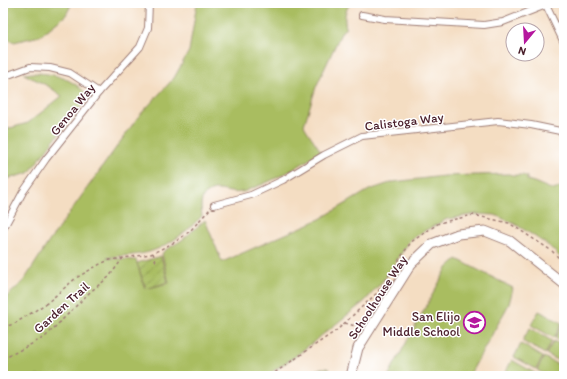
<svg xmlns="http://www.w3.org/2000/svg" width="567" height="379" viewBox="0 0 567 379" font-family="Itim,sans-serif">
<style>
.grass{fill:#a9bd61;stroke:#7a6e46}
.garden{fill:url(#garden-furrows);stroke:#7a6e46}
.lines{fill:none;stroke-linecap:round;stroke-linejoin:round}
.street-casing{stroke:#9f7e76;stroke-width:8}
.secondary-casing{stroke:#9f7e76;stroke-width:11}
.path{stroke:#9f7e76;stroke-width:1.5;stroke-dasharray:3 3;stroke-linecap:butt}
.street{stroke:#fff;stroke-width:6}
.secondary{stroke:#fff;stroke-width:9}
.labels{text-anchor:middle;stroke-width:3;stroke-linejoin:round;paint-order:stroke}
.street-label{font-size:13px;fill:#4a1f2b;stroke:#fff}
.poi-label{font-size:13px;fill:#4a1f2b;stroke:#fff;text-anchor:end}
</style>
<defs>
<pattern id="garden-furrows" width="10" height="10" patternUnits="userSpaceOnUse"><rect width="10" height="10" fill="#a9bd61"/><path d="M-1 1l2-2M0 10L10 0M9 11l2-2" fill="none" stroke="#8c9950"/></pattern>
</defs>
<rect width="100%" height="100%" fill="#fff"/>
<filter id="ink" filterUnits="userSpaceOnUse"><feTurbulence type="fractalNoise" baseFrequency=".025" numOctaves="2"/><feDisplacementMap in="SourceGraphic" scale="8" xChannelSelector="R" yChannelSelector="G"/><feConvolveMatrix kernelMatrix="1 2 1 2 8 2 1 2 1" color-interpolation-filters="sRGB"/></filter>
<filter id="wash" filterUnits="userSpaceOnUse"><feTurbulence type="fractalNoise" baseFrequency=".012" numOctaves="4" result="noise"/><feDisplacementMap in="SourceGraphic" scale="16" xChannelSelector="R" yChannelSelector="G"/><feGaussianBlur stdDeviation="0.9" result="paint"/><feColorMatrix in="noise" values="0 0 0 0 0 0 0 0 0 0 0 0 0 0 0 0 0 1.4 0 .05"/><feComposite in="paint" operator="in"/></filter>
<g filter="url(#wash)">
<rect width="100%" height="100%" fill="#f4ddc2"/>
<!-- grass -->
<g class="grass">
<polygon points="3,3 72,3 66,15 40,36 14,42 3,37"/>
<path d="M197 3H351C344 11 344 18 346 28L342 31 316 87 304 125C305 129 318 146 321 152 299 166 278 179 253 188 249 189 245 192 242 192 230 195 219 186 209 192 199 197 201 207 202 216 187 231 172 244 152 251 138 256 121 255 106 258L136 260 145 289 169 283 162 254 164 251 182 240 205 220 222 262 320 219 369 190 393 182 444 176 509 174C515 177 521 173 527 177V180C537 182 544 187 554 190L564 185V261L549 246 531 234 515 224 495 215 476 214 447 219 426 230 410 240 387 276 365 301 297 355 266 376H3V300L23 282 50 240 138 117 174 78 189 51Z"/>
<path d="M32 73C53 73 72 78 86 94V101L53 141 29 173 3 180V130L28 123 62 96 48 86 24 74Z"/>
<polygon points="457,259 513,288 509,304 469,376 388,376 447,268"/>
<polygon points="539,311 562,323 554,338 531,325"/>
<polygon points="563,324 564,325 564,344 555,338"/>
<polygon points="530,328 552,341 545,354 522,341"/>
<polygon points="554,341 564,347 564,364 546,354"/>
<polygon points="521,344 543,357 536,369 514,357"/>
<polygon points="544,357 564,368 564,376 548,376 537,370"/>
<polygon points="512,360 540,376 511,376 505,373"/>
</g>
<!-- garden -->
<g class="garden">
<polygon points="161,256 168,282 146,289 137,263"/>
<polygon points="321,368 328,368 330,371 330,376 305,376 305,374"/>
</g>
</g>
<g filter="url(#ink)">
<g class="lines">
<defs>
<g id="street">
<polyline points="545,3 564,43"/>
<polyline points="362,15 385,19 484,25 503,22 546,5"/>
<polyline points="3,77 30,67 50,68 70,73 99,92"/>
<polyline points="214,205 251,195 283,180 324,155 362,136 498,121 531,125 560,131 564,131"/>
<polyline points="3,229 23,192 46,159 99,92 140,47 148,28 149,3"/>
</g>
<polyline id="secondary" points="351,376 358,348 411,264 432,244 458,234 485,231 510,241 564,284"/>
</defs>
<!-- street casing -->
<use href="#street" class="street-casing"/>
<!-- secondary casing -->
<use href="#secondary" class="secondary-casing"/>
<!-- path -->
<g class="path">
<polyline points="153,253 156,262"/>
<polyline points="345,323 362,328"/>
<polyline points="3,327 14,324 47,303 76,278 102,263 110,260 151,254 175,242 190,231 210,209"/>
<polyline points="3,359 45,337 90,292 109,277 123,258"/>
<polyline points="270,376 337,330 377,293 411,242 439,223 473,215 509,223 552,251 564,263"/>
<polyline points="304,376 305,376"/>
</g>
<!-- street -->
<use href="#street" class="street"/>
<!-- secondary -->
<use href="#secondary" class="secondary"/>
</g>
</g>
<!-- icons -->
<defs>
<symbol id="school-ring" viewBox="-11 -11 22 22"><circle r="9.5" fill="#fff" stroke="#b5179e" stroke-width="1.5"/><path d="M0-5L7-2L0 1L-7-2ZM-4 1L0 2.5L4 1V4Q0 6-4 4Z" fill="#b5179e"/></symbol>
</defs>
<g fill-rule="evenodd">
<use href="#school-ring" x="462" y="310" width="25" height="25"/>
</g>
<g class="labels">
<!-- street labels -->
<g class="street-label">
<text transform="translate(72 109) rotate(-51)" y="5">Genoa Way</text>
<text transform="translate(404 121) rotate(-7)" y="5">Calistoga Way</text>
<text transform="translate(377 297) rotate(-57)" y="5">Schoolhouse Way</text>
<text transform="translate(61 307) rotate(-42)" y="5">Garden Trail</text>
</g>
<!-- poi labels -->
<g class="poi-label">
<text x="460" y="321">San Elijo<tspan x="460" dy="15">Middle School</tspan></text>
</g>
</g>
<!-- margin -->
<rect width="567" height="379" fill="none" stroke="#fff" stroke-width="16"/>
<!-- north arrow -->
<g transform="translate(525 42) rotate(198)"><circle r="19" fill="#ffffff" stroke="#b7a5aa"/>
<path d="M0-3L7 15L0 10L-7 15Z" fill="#b5179e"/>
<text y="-6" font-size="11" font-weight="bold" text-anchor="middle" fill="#4a1f2b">N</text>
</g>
</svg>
